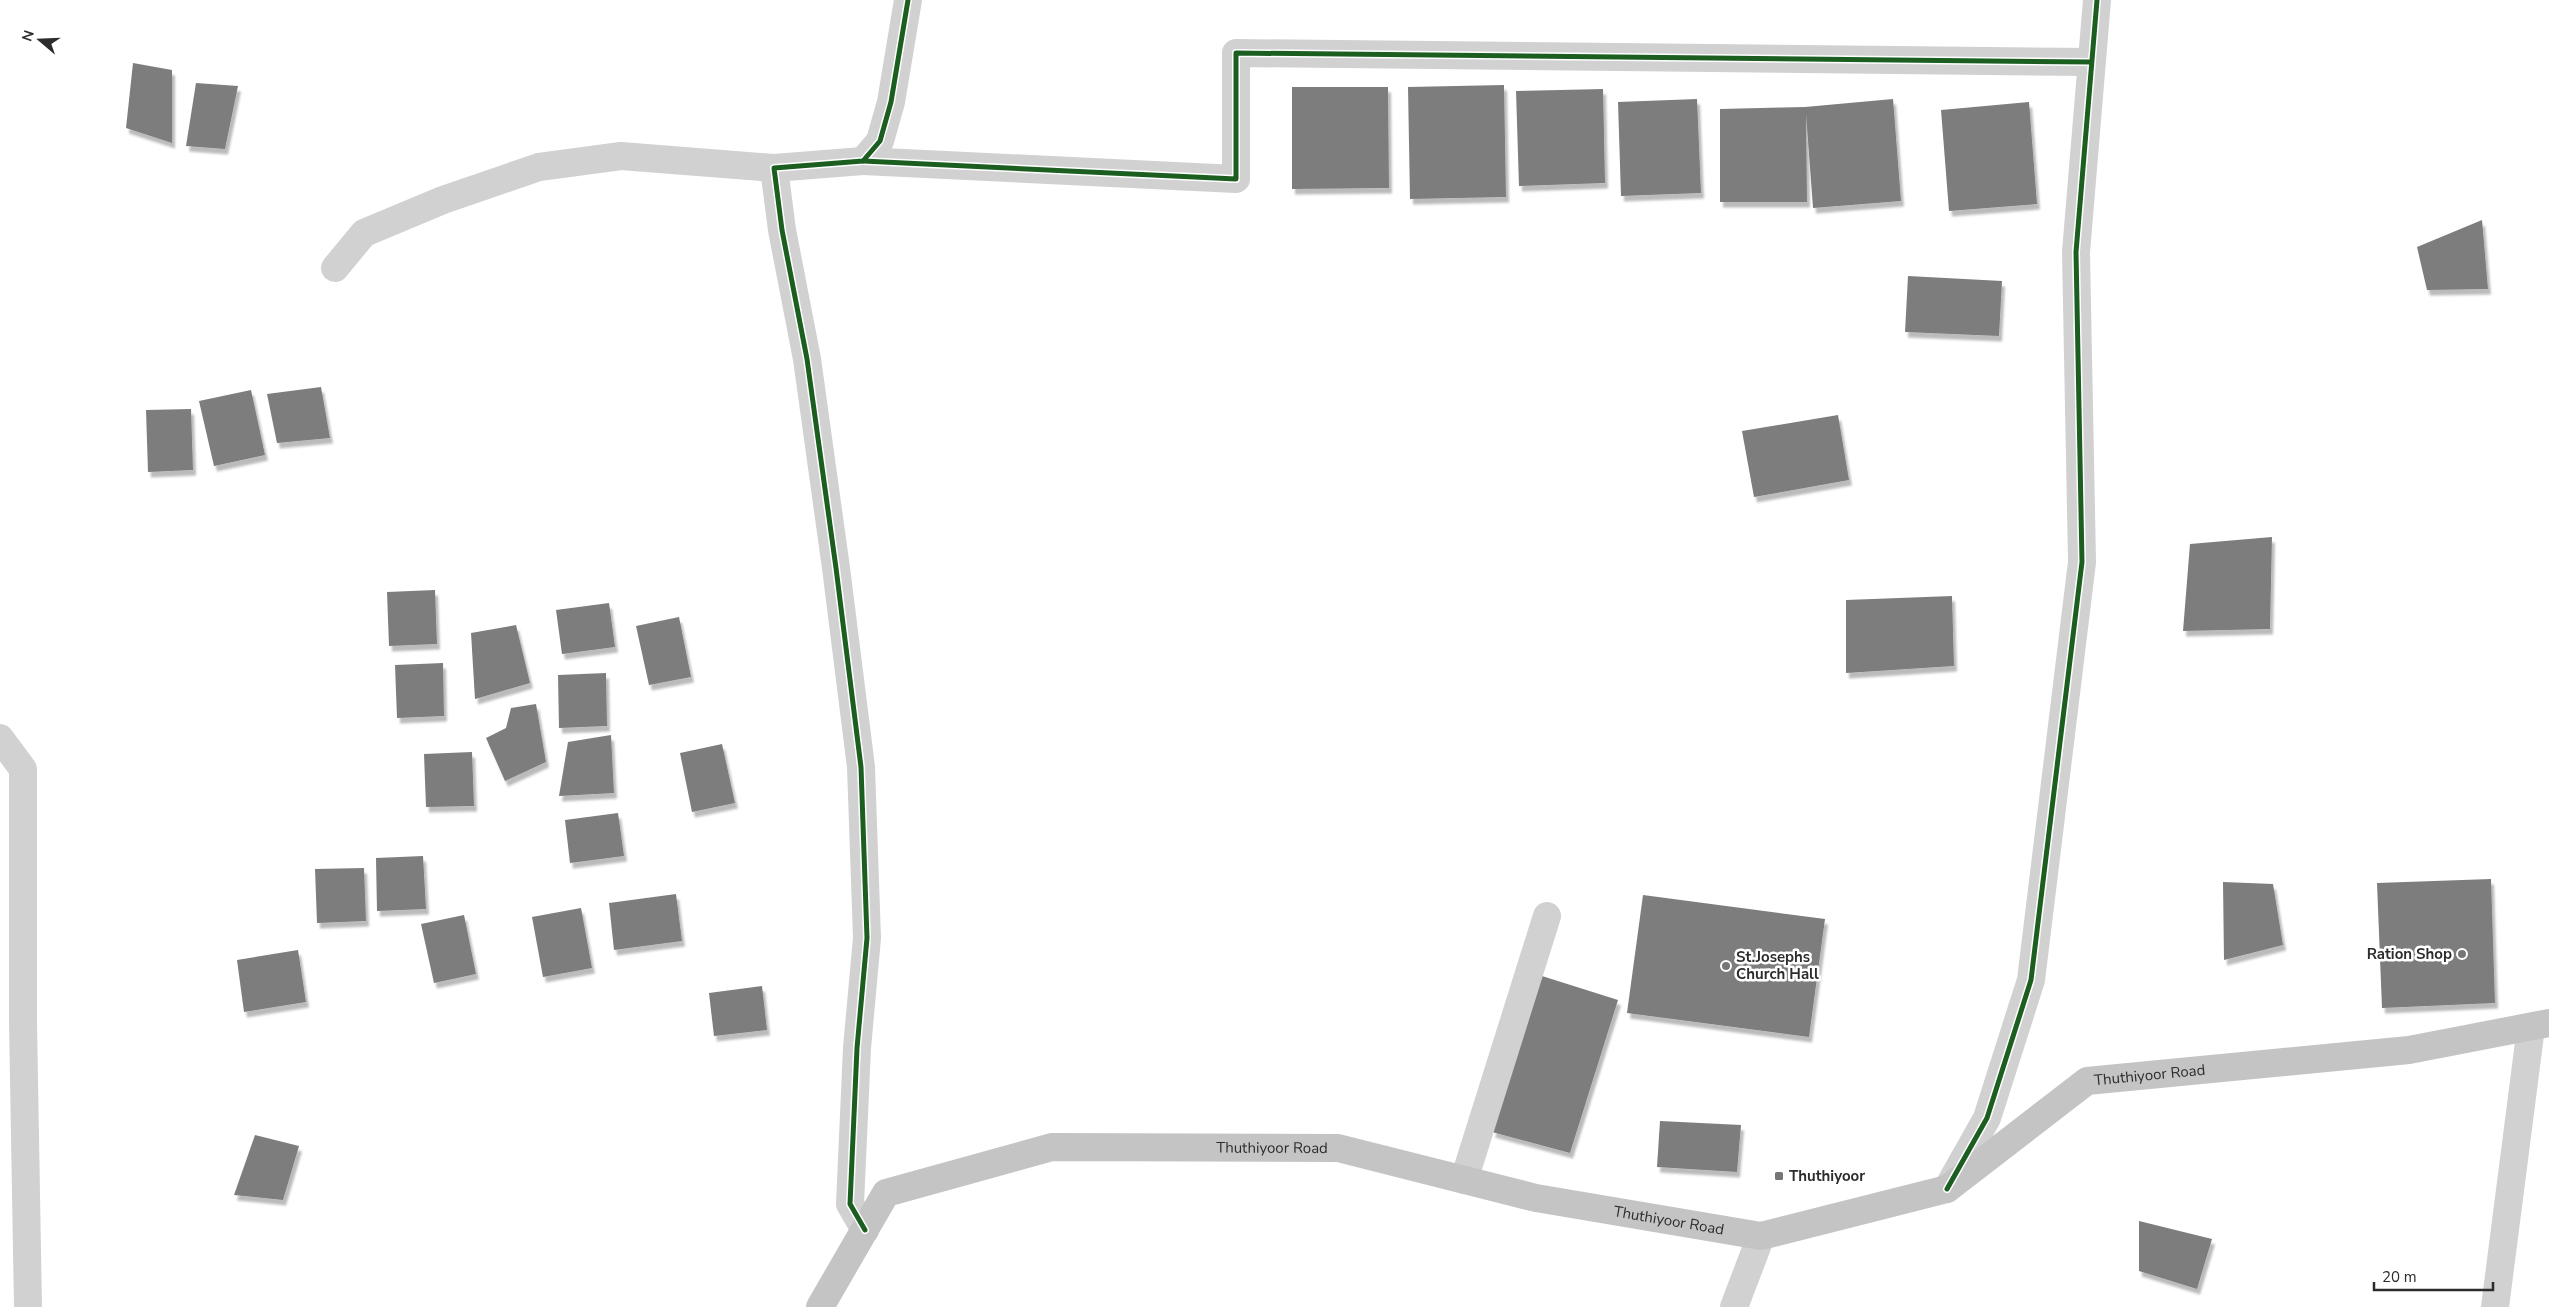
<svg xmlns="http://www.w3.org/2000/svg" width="2549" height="1307" viewBox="0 0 2549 1307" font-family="'Nunito Sans',sans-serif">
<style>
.building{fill:#7d7d7d;filter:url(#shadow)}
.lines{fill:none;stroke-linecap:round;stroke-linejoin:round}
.minor{stroke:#d1d1d1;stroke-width:28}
.major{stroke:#c4c4c4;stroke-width:28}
.cycleway-casing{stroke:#fff;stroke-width:8}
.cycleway{stroke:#1b5e20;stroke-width:5}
.poi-dot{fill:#767676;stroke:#fff;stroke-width:2}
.labels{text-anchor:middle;stroke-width:5;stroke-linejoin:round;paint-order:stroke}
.poi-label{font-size:15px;font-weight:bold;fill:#2c2c2c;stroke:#fff;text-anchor:start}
.street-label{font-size:15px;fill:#2c2c2c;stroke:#fff}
</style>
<defs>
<filter id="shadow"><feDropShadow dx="3" dy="5.5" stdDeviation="1" flood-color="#0004"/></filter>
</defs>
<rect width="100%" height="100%" fill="#fff"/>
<!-- building -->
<g class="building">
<polygon points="133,63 172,70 172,143 126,128"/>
<polygon points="196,83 238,86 225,149 186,146"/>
<polygon points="1504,85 1506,197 1410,199 1408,87"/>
<polygon points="1292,87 1388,87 1389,188 1292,189"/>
<polygon points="1603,89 1605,183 1519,186 1516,91"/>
<polygon points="1697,99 1701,193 1621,196 1618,102"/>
<polygon points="1893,99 1901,201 1813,208 1806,114 1807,202 1720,202 1720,109 1805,107"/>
<polygon points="2029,102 2037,204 1949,211 1941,110"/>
<polygon points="2482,220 2488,289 2427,290 2417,247"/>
<polygon points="1908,276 2002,281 1999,336 1905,332"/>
<polygon points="321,387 330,438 277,443 267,394"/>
<polygon points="251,390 265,455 214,466 199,401"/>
<polygon points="191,409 193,470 148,472 146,410"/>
<polygon points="1838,415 1849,480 1754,497 1742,431"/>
<polygon points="2272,537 2270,629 2183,631 2190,544"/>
<polygon points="435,590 437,644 389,646 387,592"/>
<polygon points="1952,596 1954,666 1846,673 1846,600"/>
<polygon points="609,603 615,647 562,654 556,610"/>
<polygon points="679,617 691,677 649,685 636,626"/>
<polygon points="516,625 530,683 475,699 471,633"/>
<polygon points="443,663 444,716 397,718 395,665"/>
<polygon points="606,673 607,726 559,728 558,675"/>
<polygon points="536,704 546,762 505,781 486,738 506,728 511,708"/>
<polygon points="611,735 614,793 559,796 568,742"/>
<polygon points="722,744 735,803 692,812 680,753"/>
<polygon points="472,752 474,806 426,807 424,754"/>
<polygon points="618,813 624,856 570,863 565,820"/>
<polygon points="423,856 426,909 377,911 376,858"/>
<polygon points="364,868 366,921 317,923 315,869"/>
<polygon points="2491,879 2495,1003 2382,1008 2377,883"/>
<polygon points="2223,882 2273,884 2283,945 2224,960"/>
<polygon points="676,894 682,941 614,950 609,903"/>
<polygon points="1643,895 1825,919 1809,1037 1627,1013"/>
<polygon points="581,908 592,968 543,977 532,917"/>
<polygon points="464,915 476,974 434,983 421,924"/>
<polygon points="298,950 306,1002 244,1012 237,960"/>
<polygon points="1542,976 1618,1000 1570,1153 1492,1132"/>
<polygon points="762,986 767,1030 714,1036 709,993"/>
<polygon points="1660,1121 1741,1125 1737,1172 1657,1167"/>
<polygon points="255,1135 299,1146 283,1200 234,1195"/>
<polygon points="2139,1221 2212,1239 2197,1289 2139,1271"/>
</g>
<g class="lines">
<!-- minor -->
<g class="minor">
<polyline points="863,161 1236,179 1236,53 2091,62"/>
<polyline points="335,268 364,233 443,200 539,167 621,156 774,168"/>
<polyline points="0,738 23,769 23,1022 28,1307"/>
<polyline points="1464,1180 1547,916"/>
<polyline points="1947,1189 1987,1118 2031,980 2082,562 2076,252 2097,0"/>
<polyline points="865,1230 850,1204 857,1048 867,938 861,767 836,568 807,359 782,230 774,168 863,161 880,141 891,102 908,0"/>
<polyline points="1734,1307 1761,1236"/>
<polyline points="2495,1307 2531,1027"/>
</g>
<!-- major -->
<path class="major" id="s1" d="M820 1307 886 1193 1052 1147 1338 1148 1536 1198 1761 1236 1947 1189 2087 1081 2409 1050 2549 1023"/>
<defs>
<g id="cycleway">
<polyline points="863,161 1236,179 1236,53 2091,62"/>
<polyline points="1947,1189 1987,1118 2031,980 2082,562 2076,252 2097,0"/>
<polyline points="865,1230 850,1204 857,1048 867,938 861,767 836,568 807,359 782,230 774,168 863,161 880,141 891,102 908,0"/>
</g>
</defs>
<!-- cycleway casing -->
<use href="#cycleway" class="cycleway-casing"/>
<!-- cycleway -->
<use href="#cycleway" class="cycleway"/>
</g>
<!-- markers -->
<g class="poi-dot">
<circle cx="2462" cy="954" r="5"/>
<circle cx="1726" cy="966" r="5"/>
<rect x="1774" y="1171" width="10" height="10" rx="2.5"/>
</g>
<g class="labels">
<!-- poi labels -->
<g class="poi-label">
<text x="2452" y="959" text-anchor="end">Ration Shop</text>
<text x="1736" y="962">St.Josephs<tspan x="1736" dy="17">Church Hall</tspan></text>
<text x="1789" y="1181">Thuthiyoor</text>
</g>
<!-- street labels -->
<g class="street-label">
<text dy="5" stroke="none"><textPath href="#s1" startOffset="1454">Thuthiyoor Road</textPath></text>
<text dy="5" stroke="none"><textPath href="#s1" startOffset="524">Thuthiyoor Road</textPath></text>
<text dy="5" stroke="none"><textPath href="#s1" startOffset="929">Thuthiyoor Road</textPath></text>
</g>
</g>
<!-- north arrow -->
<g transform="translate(40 40) rotate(289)" stroke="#ffffff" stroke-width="4" paint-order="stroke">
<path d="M0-4L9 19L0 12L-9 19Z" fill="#2c2c2c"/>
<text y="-8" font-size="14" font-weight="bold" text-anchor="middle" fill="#2c2c2c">N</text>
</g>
<!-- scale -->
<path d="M2374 1282v8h119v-8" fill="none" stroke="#2c2c2c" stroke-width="2.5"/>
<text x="2382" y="1282" font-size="15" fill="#2c2c2c" stroke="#ffffff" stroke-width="4" paint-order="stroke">20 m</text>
</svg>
